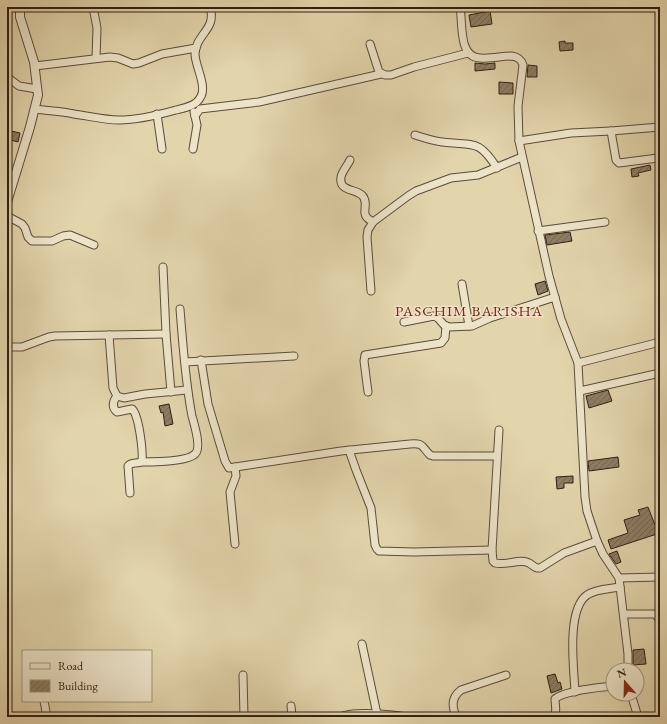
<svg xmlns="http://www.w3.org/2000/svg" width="667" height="724" viewBox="0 0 667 724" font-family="'EB Garamond',serif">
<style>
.building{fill:url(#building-hatch);stroke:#2e1f14}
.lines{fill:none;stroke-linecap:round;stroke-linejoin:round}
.minor-casing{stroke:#5b4c3a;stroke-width:9}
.tertiary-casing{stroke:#5b4c3a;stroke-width:10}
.minor{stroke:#ece3c8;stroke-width:7}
.tertiary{stroke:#ece3c8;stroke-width:8}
.labels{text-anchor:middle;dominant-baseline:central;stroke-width:3;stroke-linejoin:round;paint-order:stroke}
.neighbourhood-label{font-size:15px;letter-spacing:1px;fill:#7a1f14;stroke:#ece3c8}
</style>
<defs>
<pattern id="building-hatch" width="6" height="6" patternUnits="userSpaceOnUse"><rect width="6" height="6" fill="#8c7d63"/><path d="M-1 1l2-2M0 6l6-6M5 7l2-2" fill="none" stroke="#736650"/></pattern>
</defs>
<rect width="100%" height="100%" fill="#e2d4ab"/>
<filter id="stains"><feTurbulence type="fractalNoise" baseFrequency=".005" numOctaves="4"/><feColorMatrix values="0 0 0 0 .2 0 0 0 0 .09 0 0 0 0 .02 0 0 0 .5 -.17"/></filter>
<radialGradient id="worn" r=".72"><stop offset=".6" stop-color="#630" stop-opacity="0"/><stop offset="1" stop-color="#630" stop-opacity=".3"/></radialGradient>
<g class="building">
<path d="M490 11 492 24 471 27 469 15Z"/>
<path d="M565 41V43H573V50L560 51 559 42Z"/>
<path d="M475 63 485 64 495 63V69L475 71Z"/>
<path d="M528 65 537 66V77H527Z"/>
<path d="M499 82 513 83V94H499Z"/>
<path d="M7 130 20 133 18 142 7 139Z"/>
<path d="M650 165 651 170 638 173 639 176 632 177 631 169Z"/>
<path d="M570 232 572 241 547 245 545 235Z"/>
<path d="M545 281 548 291 538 295 535 284Z"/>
<path d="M608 390 612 401 589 408 586 396Z"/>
<path d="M169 404 173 424 165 426 163 412 161 413 159 406Z"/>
<path d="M618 457 619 467 589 471 588 461Z"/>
<path d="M573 476V483H564V488L557 489 556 477Z"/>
<path d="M648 507 655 525 660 523V533L611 549 608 540 628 533 624 520 640 515 638 510Z"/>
<path d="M617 551 621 562 616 564 609 554Z"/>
<path d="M644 649 646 664 633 665V650Z"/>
<path d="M555 674 558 683 560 682 562 689 551 693 547 676Z"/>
</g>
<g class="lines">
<defs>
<g id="minor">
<path d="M93 7 97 28 96 58"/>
<path d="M460 7C463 23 458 57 480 58 491 59 502 56 512 56 518 57 521 59 523 65L518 106 519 141 549 276 561 319 578 363 585 497 587 511 597 541 603 554 619 578 628 654V670"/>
<path d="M370 44 379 72 385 75H391L414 67 468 53"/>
<path d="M35 66 110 57 118 58 133 64 139 63 162 54 196 48"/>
<path d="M7 77 19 86 37 89"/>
<path d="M35 109C48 111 61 111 74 114 89 116 104 120 119 120 138 120 158 115 176 110 184 108 196 106 200 98 208 87 195 66 195 54 196 33 217 30 210 7"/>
<path d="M157 114 162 149"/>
<path d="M195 116 200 109 259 102 381 74"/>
<path d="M415 135C424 138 433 141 442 142 473 146 478 138 497 168"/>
<path d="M519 141 571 133 611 131"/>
<path d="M193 149 197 125 194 112"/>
<path d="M658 158 619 163 616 160 611 131 660 127"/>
<path d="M350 160C348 165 342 171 341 177 338 193 360 188 364 198 369 208 358 214 373 222"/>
<path d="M7 216 22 224 25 228 28 237 32 241H52L63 236 70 235 94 245"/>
<path d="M538 231 605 222"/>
<path d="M163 267 166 334 171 392"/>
<path d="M462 284 469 326"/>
<path d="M371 291 367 237 368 230 373 222 408 196 416 191 451 178 478 175 522 157"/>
<path d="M404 322 434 316 438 318 444 325 449 327 472 326 490 318 555 297"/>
<path d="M109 335 113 388 117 396 124 398 145 394 187 390"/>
<path d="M7 347H22L49 337 55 336 166 334"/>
<path d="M201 360 208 404 225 461 229 468 341 451 410 444C424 443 421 446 430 455L433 456H496"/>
<path d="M185 362 294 356"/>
<path d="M578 363 660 342"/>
<path d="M580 391 660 373"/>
<path d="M368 392 364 361 365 355 441 343 445 338 446 326"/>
<path d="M117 396C113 401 111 407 117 412L132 409C139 415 143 451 142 461 138 465 132 461 128 466L130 493"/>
<path d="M499 430 492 550 493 561 495 563C506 566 520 558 529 563 531 564 534 567 537 568H540L564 553 597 541"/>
<path d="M349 450 356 470 371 508 375 545 377 549 379 551 414 552 492 550"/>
<path d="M141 462C152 462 187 462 195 454 202 448 194 424 192 416 185 380 183 345 180 309"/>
<path d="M235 544 230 492 236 476 235 467"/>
<path d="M619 578 660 577"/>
<path d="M624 614H655L660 620V632"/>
<path d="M362 644 377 714"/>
<path d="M243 675 244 717"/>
<path d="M575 692C574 669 566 610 587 595 596 589 609 589 620 587"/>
<path d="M631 694 638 717"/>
<path d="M44 701 47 717"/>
<path d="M291 706 292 717"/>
<path d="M341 717C350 711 394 714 406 717"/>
<path d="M456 717C452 706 451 698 461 690L506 675"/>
<path d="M552 717C558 713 555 706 555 699 563 691 601 687 613 686"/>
</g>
<path id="tertiary" d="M7 202 30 127 38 95 34 62 20 17V7"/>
</defs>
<use href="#minor" class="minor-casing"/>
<use href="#tertiary" class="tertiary-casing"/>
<use href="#minor" class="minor"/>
<use href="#tertiary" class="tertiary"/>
</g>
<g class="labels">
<g class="neighbourhood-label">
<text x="469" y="310">PASCHIM BARISHA</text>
</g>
</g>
<rect width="667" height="724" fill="none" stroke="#e2d4ab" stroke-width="24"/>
<rect x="8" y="8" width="651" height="708" fill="none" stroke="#2e1f14" stroke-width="2"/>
<rect x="12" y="12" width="643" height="700" fill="none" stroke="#2e1f14"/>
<rect x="22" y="650" width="130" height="52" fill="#ece3c8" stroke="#a09580"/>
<rect x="30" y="663" width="20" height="6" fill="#ece3c8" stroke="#a09580"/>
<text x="58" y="670" font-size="12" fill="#2e1f14">Road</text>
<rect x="30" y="680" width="20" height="12" fill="url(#building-hatch)" stroke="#a09580"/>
<text x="58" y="690" font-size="12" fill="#2e1f14">Building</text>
<g transform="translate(625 682) rotate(340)"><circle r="19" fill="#ece3c8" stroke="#a09580"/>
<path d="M0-3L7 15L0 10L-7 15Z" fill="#8f2418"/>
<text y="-6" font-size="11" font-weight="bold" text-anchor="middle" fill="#2e1f14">N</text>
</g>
<rect width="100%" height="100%" filter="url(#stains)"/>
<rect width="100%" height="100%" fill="url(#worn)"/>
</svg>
